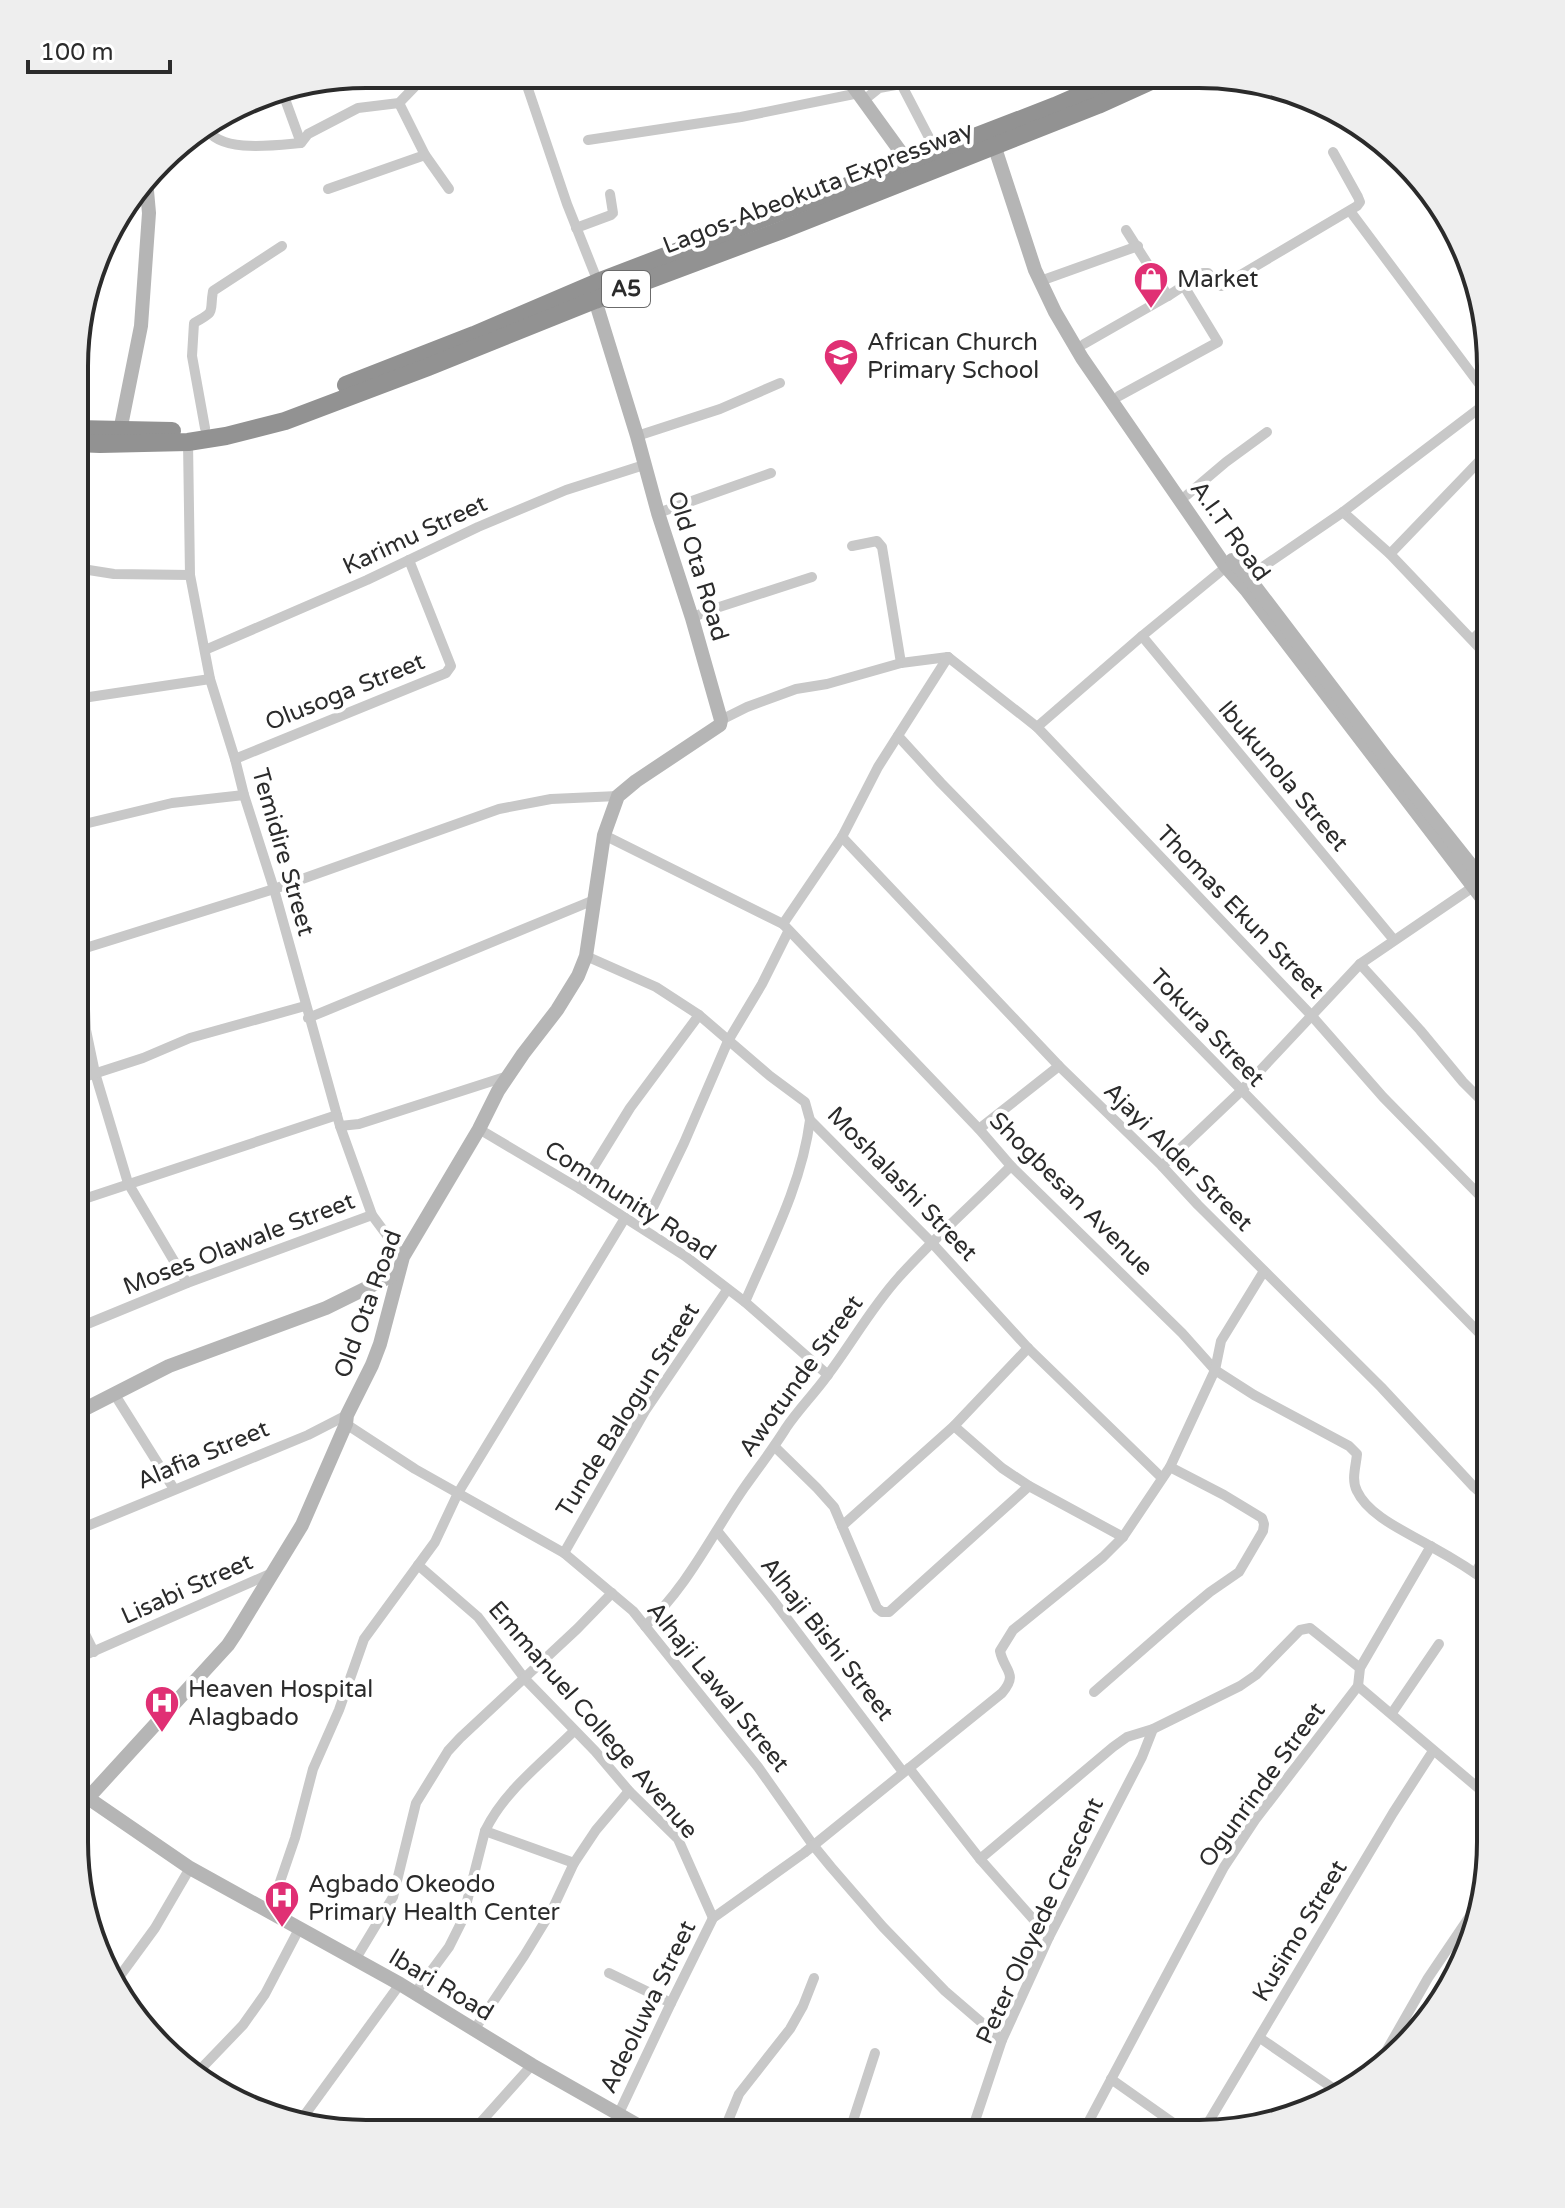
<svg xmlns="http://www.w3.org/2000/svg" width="1565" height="2208" viewBox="0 0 1565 2208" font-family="'Varela Round',sans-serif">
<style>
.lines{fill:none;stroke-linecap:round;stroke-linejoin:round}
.street{stroke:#c8c8c8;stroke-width:10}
.secondary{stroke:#b5b5b5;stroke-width:14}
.highway{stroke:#929292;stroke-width:18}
.labels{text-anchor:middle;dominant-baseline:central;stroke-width:8;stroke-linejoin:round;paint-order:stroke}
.shield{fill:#fff;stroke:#6b6b6b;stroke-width:2}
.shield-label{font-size:22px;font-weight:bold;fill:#2b2b2b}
.street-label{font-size:24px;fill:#2b2b2b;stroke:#fff}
.poi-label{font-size:24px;fill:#2b2b2b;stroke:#fff;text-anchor:start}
.rim{fill:none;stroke:#2b2b2b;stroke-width:4}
</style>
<rect width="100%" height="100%" fill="#fff"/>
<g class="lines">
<g class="street">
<path d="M523 74 567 204 598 282"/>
<path d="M897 76 936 151"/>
<path d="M281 88 301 143"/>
<path d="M864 100 879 88 901 84"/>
<path d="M399 103 425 155 449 189"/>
<path d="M206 127C218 154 277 145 301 143L308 134 358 108 399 103 427 74"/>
<path d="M588 140 741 117 859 93"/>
<path d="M328 189 425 155"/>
<path d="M576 228 611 215 613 213 610 194"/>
<path d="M1126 230 1168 296"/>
<path d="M1046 279 1138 246"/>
<path d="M1084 344 1168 296 1203 273H1208L1216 284 1221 286 1227 283 1357 206 1360 202 1358 197 1333 152"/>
<path d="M1119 396 1218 342 1184 286"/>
<path d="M205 428 192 356 194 323C217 310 209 314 213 291L282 246"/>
<path d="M637 436 720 409 780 383"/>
<path d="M188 442 190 575 210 679 235 759 244 795 274 889 340 1126 372 1215 403 1257"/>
<path d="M1187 495 1226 462 1267 432"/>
<path d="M1343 512 1390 554 1491 660"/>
<path d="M658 513 771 473"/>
<path d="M852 546 877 541 882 547 901 663"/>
<path d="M1390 554 1491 449"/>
<path d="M76 568 114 574 190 575"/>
<path d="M1248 577 1343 512 1485 404 1489 397 1350 211"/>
<path d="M692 618 707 611 812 577"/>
<path d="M1142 636 1394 940"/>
<path d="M1473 639 1491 621"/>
<path d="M205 650 367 580 478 527 566 490 644 465"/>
<path d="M948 657 1037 727 1311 1015 1383 1097 1491 1207"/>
<path d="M76 699 210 679"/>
<path d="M721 720 747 707 796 689 827 684 901 663 948 657"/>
<path d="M1037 727 1142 636 1226 567"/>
<path d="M898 736 941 783 1491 1345"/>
<path d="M235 759 446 673 451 666 409 560"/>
<path d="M76 826 172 803 244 795"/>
<path d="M604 835 783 924 979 1129 1011 1166 1182 1333 1215 1370 1254 1395 1349 1446 1357 1454C1356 1466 1351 1480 1357 1491 1369 1517 1409 1533 1432 1547 1452 1558 1472 1570 1490 1584"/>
<path d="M842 837 1059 1066 1162 1166 1198 1205 1381 1387 1474 1487 1490 1501"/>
<path d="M783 924 842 837 878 767 948 657"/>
<path d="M76 951 274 889 499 809 551 799 618 796"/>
<path d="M586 956 656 987 699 1015 770 1076 805 1102 810 1120 932 1243 1028 1348 1162 1478"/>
<path d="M1360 964 1420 1030 1463 1082 1491 1110"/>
<path d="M85 1009 86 1030 95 1073 128 1183 187 1283"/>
<path d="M308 1018 594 900"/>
<path d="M75 1080 143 1058 190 1038 305 1006"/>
<path d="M340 1126 359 1124 508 1076"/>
<path d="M479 1129 580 1189 685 1256 745 1302 828 1375"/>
<path d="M979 1129 1059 1066"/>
<path d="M1162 1166 1241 1091 1360 964 1473 887"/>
<path d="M580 1189 630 1108 699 1015"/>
<path d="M75 1202 337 1115"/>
<path d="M643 1228 684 1143 728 1041 762 984 788 932"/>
<path d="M745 1302C770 1244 802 1184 810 1120"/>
<path d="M75 1329 187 1283 372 1215"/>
<path d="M115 1395 174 1489"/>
<path d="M346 1424 415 1469 564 1553 633 1611 758 1767 813 1845 831 1867 883 1927 945 1991 1002 2040"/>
<path d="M954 1426 1002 1468 1029 1486 1123 1537"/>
<path d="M775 1447 817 1488 834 1507 877 1608 882 1612H889L1029 1486"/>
<path d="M842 1526 954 1426 1028 1348"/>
<path d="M75 1531 308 1435 347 1415"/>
<path d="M718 1532 773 1600 903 1772"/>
<path d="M564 1553 645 1411 727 1290"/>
<path d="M418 1565 478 1617 525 1679 595 1751 629 1791 678 1839 713 1918"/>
<path d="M1475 1573 1490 1548"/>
<path d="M74 1612 94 1652"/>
<path d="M645 1626C688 1586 711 1536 744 1488 758 1468 773 1449 786 1428 798 1410 814 1394 827 1376 852 1343 871 1308 899 1277 934 1238 974 1203 1011 1166"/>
<path d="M74 1660 272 1573"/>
<path d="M1358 1686 1490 1798"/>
<path d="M1094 1692 1180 1617 1210 1592 1239 1572 1263 1531 1264 1524 1262 1518 1224 1495 1170 1467"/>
<path d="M1392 1713 1439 1644"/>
<path d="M909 1768 980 1859 1049 1937"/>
<path d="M74 1823 88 1798 74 1792"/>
<path d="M485 1831 574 1863"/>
<path d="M980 1859 1113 1747 1127 1737 1153 1729 1240 1686 1256 1675 1300 1630 1310 1628 1360 1668"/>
<path d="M270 1911 295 1838 313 1769 339 1710 364 1639 435 1542 458 1493 625 1218"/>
<path d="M355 1960 393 1897 416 1803 448 1751 460 1738 577 1629 612 1593"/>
<path d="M609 1973 671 2003"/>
<path d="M114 1984 155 1928 190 1868"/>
<path d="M415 1993 449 1947 462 1921 485 1831C504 1791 543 1762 574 1731"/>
<path d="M474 2030 524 1956 552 1910 574 1863 596 1830 629 1791"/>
<path d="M1260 2038 1340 2093"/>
<path d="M1384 2055 1428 1978 1474 1910"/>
<path d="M194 2076 243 2025 265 1994 299 1929"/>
<path d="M1111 2079 1189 2134"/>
<path d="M619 2113 671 2003 713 1918 804 1853 1002 1693C1019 1673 1004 1671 1000 1651L1013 1630 1103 1557 1123 1537 1170 1467 1215 1370 1221 1341 1264 1271"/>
<path d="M301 2120 400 1984"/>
<path d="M472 2132 532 2065"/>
<path d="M723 2133 739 2094 790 2029 803 2006 814 1978"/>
<path d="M849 2133 875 2053"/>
<path d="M971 2133 1002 2040 1049 1937 1142 1757 1153 1729"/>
<path d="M1202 2133 1393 1813 1433 1751"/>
<path d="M1082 2134 1224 1867 1255 1820 1358 1686 1360 1668 1431 1546"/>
</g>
<g class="secondary">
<path d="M845 75 908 162"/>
<path d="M994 145 1035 270 1055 312 1082 358 1226 567 1247 591 1491 910"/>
<path d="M595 300 637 436 658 513 692 618 721 720 720 725 636 781 618 796 604 835 586 956 578 976 557 1010 523 1054 498 1091 479 1129 403 1257 380 1344 372 1365 347 1415 346 1424 302 1525 236 1633 228 1645 88 1798 190 1868 400 1984 532 2065 650 2132"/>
<path d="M120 431 141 326 149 213 146 180"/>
<path d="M1232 560 1248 577 1385 757 1491 890"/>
<path d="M75 1414 169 1366 326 1308 397 1273"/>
</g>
<g class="highway">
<path d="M346 385 474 335 598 282 1055 106 1124 76"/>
<path d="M76 429 172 431"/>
<path d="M76 443 100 444 188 442 226 436 285 421 428 367 595 300 782 230 1098 105 1162 76"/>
</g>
</g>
<defs>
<symbol id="shop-pin" viewBox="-11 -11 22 30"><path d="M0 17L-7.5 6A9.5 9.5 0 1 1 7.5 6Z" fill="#e03074" stroke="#fff"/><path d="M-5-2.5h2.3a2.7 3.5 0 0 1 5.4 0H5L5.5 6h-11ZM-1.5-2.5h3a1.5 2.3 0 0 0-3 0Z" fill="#fff"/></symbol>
<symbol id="school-pin" viewBox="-11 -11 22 30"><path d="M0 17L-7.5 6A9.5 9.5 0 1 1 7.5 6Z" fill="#e03074" stroke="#fff"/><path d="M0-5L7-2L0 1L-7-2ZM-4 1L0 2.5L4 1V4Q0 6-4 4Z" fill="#fff"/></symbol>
<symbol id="hospital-pin" viewBox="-11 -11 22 30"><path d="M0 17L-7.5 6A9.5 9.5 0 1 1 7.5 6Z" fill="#e03074" stroke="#fff"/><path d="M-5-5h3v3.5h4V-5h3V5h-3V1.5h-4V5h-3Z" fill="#fff"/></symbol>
</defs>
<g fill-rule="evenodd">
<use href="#shop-pin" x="1131" y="259" width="40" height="54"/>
<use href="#school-pin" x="821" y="336" width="40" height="54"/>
<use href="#hospital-pin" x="142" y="1683" width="40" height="54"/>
<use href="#hospital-pin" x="262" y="1878" width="40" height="54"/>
</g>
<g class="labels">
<rect class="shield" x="602" y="271" width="48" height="36" rx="6"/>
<g class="shield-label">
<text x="626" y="289">A5</text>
</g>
<g class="street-label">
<text transform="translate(818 188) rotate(-21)">Lagos-Abeokuta Expressway</text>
<text transform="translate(1230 531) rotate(54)">A.I.T Road</text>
<text transform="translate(415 535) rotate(-25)">Karimu Street</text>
<text transform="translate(698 566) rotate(73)">Old Ota Road</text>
<text transform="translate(345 692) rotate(-22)">Olusoga Street</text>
<text transform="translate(1283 776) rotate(50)">Ibukunola Street</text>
<text transform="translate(283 852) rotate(74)">Temidire Street</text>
<text transform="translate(1240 912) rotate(46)">Thomas Ekun Street</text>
<text transform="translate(1207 1028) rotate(46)">Tokura Street</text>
<text transform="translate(1178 1157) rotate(45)">Ajayi Alder Street</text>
<text transform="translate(902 1184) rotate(46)">Moshalashi Street</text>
<text transform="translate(1071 1194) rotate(45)">Shogbesan Avenue</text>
<text transform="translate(630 1201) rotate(33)">Community Road</text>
<text transform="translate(239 1244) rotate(-21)">Moses Olawale Street</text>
<text transform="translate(368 1304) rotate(-70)">Old Ota Road</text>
<text transform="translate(801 1376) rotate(-54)">Awotunde Street</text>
<text transform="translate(628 1410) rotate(-58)">Tunde Balogun Street</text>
<text transform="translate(203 1455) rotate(-23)">Alafia Street</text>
<text transform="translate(187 1589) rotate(-24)">Lisabi Street</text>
<text transform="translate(827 1639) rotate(52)">Alhaji Bishi Street</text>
<text transform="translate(718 1687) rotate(51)">Alhaji Lawal Street</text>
<text transform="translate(593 1720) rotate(49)">Emmanuel College Avenue</text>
<text transform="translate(1262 1785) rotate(-54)">Ogunrinde Street</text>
<text transform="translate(1040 1921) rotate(-65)">Peter Oloyede Crescent</text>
<text transform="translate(1300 1931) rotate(-59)">Kusimo Street</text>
<text transform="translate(441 1985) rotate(31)">Ibari Road</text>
<text transform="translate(648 2007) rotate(-64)">Adeoluwa Street</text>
</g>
<g class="poi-label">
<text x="1177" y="279">Market</text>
<text x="867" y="342">African Church<tspan x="867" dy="28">Primary School</tspan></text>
<text x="188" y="1689">Heaven Hospital<tspan x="188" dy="28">Alagbado</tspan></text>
<text x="308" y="1884">Agbado Okeodo<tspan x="308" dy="28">Primary Health Center</tspan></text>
</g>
</g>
<path d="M0 0H1565V2208H0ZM366 88H1199A278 278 0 0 1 1477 366V1842A278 278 0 0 1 1199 2120H366A278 278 0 0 1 88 1842V366A278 278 0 0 1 366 88Z" fill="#eee" fill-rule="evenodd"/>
<path class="rim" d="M366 88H1199A278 278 0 0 1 1477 366V1842A278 278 0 0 1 1199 2120H366A278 278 0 0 1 88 1842V366A278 278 0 0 1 366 88Z"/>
<path d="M28 60v12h142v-12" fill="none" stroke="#2b2b2b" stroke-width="4"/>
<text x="40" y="60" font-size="24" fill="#2b2b2b" stroke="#ffffff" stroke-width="6" paint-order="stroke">100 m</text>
</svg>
